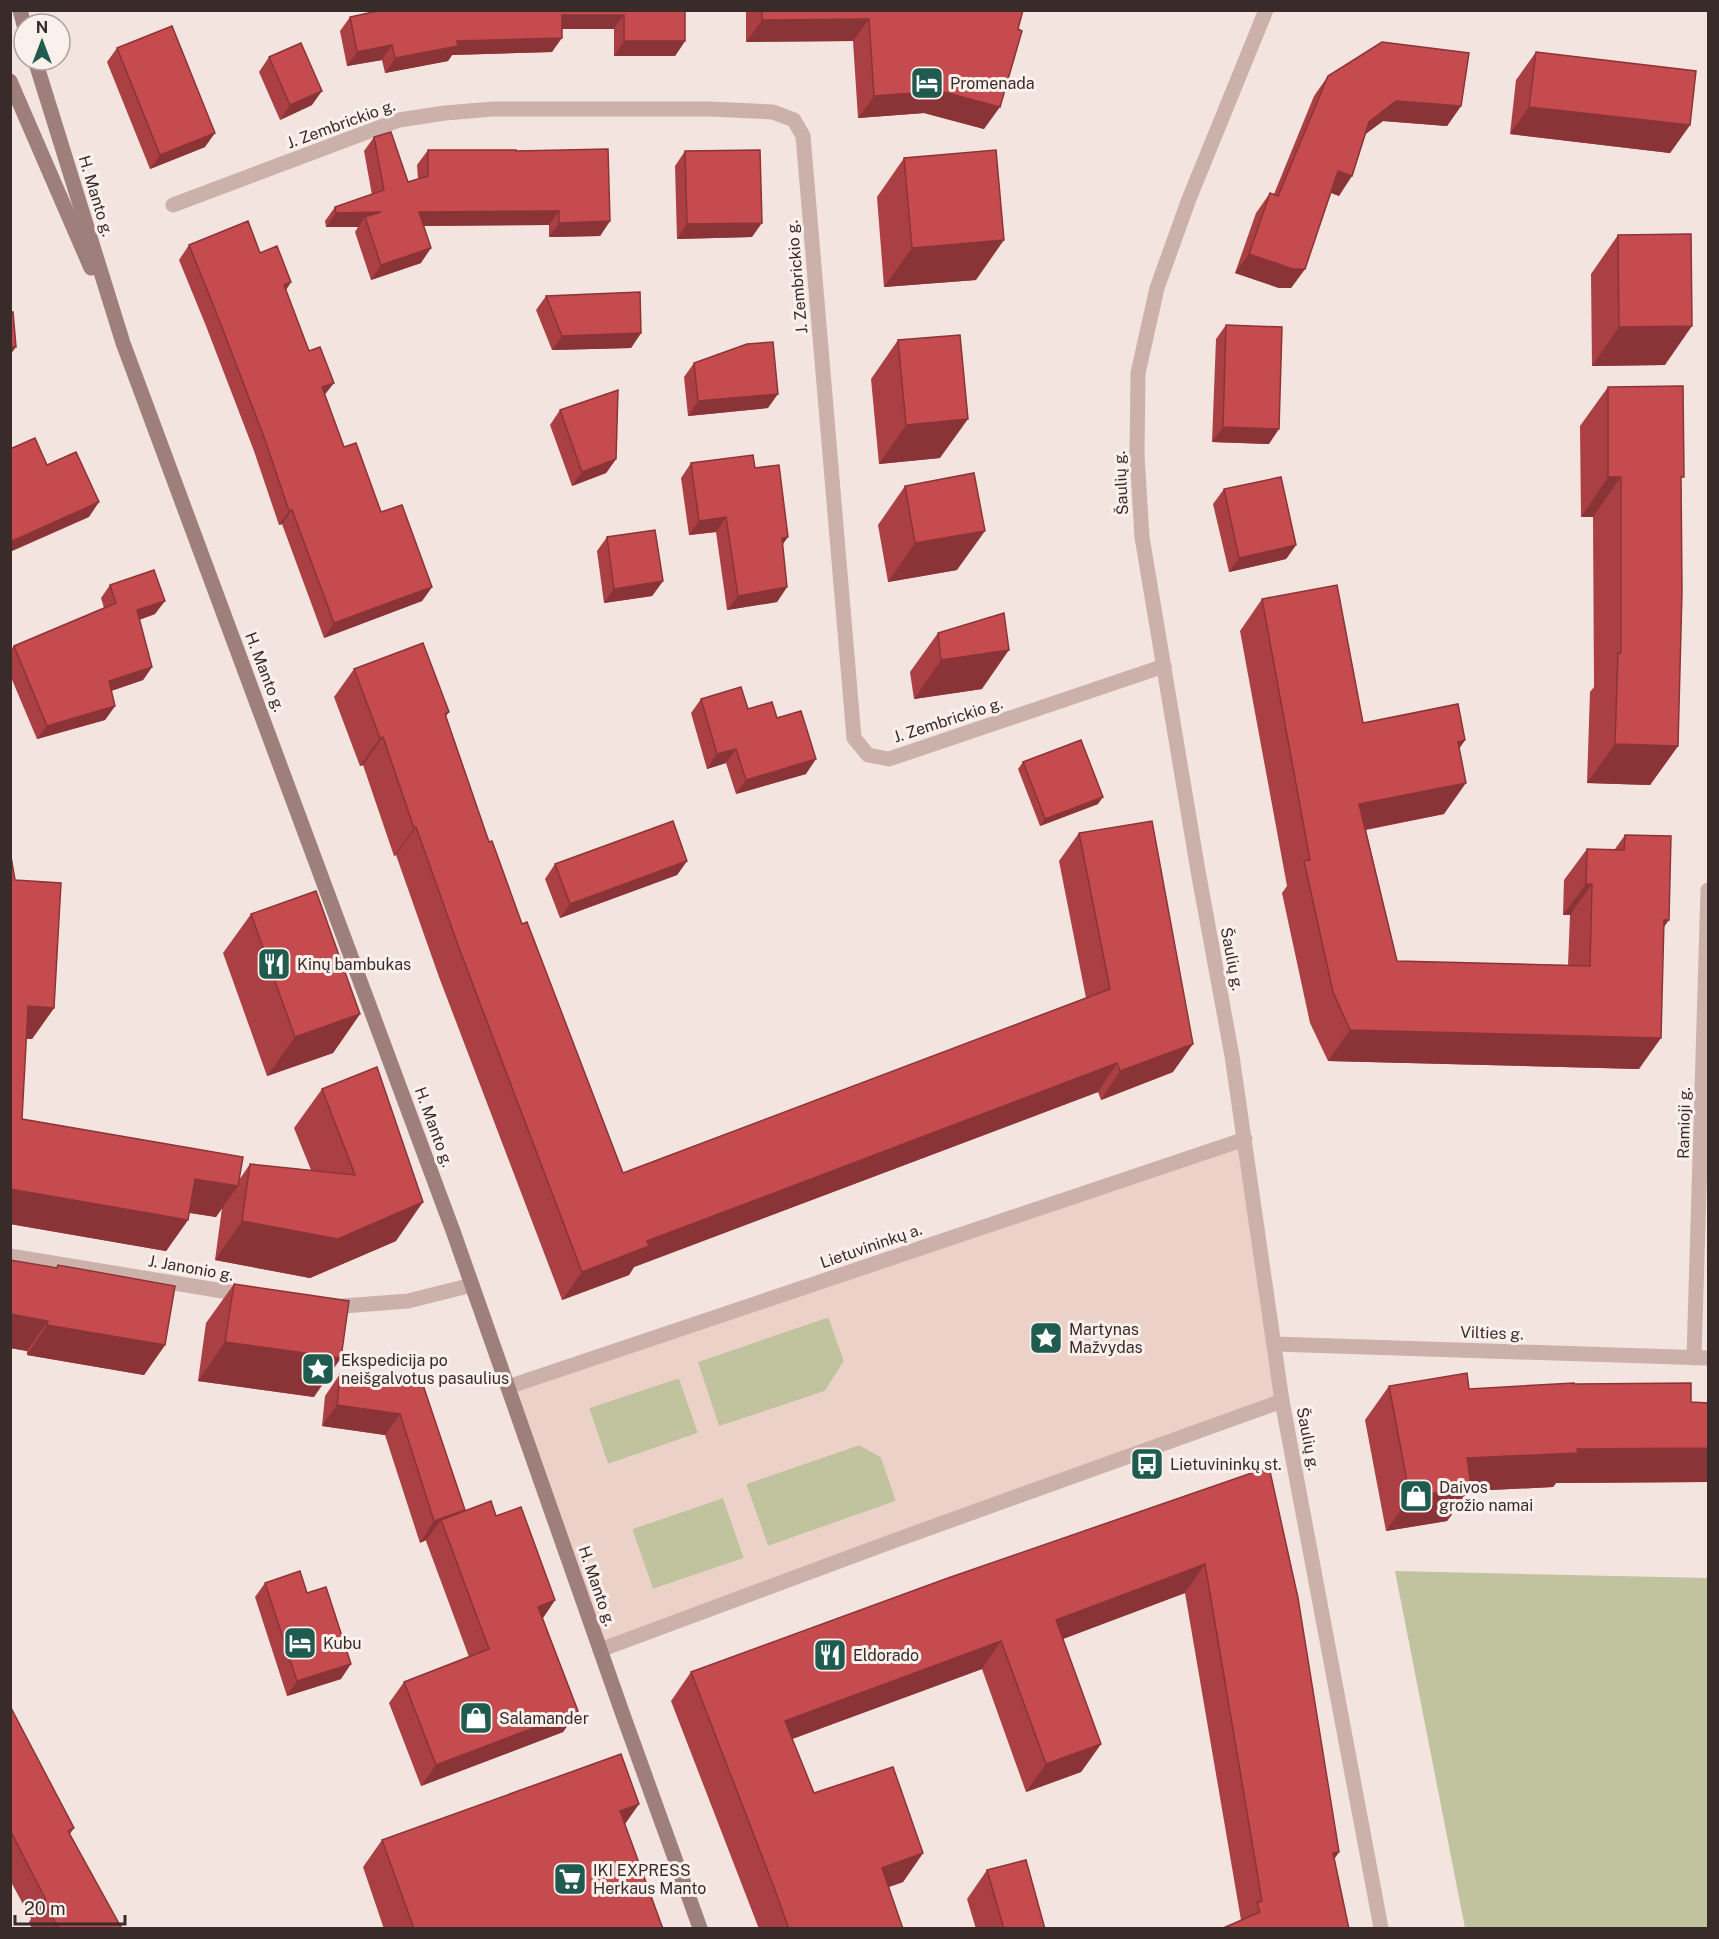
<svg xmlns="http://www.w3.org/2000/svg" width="1719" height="1939" viewBox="0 0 1719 1939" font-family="'Public Sans',sans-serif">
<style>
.green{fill:#c1c39f}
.plaza{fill:#ebd1c7;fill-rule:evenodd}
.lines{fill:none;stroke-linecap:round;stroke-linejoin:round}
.street{stroke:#ccb1ab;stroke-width:15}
.secondary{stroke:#9f7f7c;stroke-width:15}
.wall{fill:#aa4044}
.shaded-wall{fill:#8b3437}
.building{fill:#c64b4f;stroke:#8b3437;stroke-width:1.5}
.labels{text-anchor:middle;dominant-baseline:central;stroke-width:6;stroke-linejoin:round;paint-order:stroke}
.poi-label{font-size:16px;fill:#392b2a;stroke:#faf0ec;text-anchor:start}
.street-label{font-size:16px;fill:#392b2a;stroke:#faf0ec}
</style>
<rect width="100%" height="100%" fill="#f3e4df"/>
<g class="green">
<path d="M829 1317 844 1361 825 1391 719 1427 697 1362Z"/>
<path d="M679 1378 698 1433 608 1464 589 1408Z"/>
<path d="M859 1445 881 1457 896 1501 768 1546 746 1484Z"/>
<path d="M723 1498 744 1558 653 1589 632 1529Z"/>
<path d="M1395 1571 1708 1578V1928H1465Z"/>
</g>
<path class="plaza" d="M1245 1139 1282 1401 600 1650 508 1387ZM828 1317 844 1361 825 1391 719 1426 698 1362ZM679 1378 698 1433 608 1464 589 1408ZM859 1445 881 1457 896 1501 768 1546 746 1484ZM723 1498 744 1558 653 1589 632 1529Z"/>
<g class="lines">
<g class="street">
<path d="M1266 10 1189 199 1157 288 1138 373 1137 455 1142 537 1198 871 1232 1056 1282 1401 1381 1928"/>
<path d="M173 205 399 120 445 113 493 109H710L773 112 794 120 803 136 854 738 868 755 889 759 1164 666"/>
<path d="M10 1256 247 1295"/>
<path d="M330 1307 408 1301 472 1285"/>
<path d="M1274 1344 1708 1358"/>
<path d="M1694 1358 1708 890"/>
<path d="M508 1387 1245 1139"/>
<path d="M600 1650 896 1540 1282 1401"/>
</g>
<g class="secondary">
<path d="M20 10 24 25"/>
<path d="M35 60 123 343 453 1231 622 1712 700 1928"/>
<path d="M10 81 91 268"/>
</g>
</g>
<g class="wall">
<path d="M373 10H685V41L675 56H614V29H562L552 52 452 55 448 61 385 73 382 60 347 66 340 31 350 17 373 12Z"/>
<path d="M746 10H1023L984 129 924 113 858 118 853 41 746 42Z"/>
<path d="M117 48 205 147 150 169 107 62Z"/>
<path d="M1536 52 1690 125 1670 153 1510 134 1516 80Z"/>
<path d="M269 57 312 105 280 120 259 72Z"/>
<path d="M1328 76 1461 106 1447 126 1383 121 1365 134 1339 196 1331 193 1305 269 1291 288H1279L1235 273 1256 213 1270 193 1274 194 1314 96Z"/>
<path d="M374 137 408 182 418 179 417 165 428 150 516 151 610 221 600 236 549 237V225L423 226 421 263 371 280 355 232 358 227H326L325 221 335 207 372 195 364 151Z"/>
<path d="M685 151 752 237 677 239 675 166Z"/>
<path d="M904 158 976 280 884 287 877 197Z"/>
<path d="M1618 235 1665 365 1592 366 1591 274Z"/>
<path d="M189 245 260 253 291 282 286 290 344 447 381 512 432 587 422 601 324 638 282 524 279 525 254 451 206 326 179 260Z"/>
<path d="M546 296 641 333 631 348 552 350 536 310Z"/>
<path d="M1226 325 1269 444 1212 442 1216 339Z"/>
<path d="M898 340 940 458 879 464 871 379Z"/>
<path d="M694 363 768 408 688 416 684 377Z"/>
<path d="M1608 387 1681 481 1678 746 1650 785 1587 783 1590 692 1594 687 1593 517H1581L1580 426Z"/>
<path d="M560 410 616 459 606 473 572 486 550 425Z"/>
<path d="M691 463 755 468 782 545 787 587 777 602 727 610 716 532 689 535 681 478Z"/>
<path d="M905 486 957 570 888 582 878 525Z"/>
<path d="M1224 489 1296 545 1286 559 1229 572 1213 504Z"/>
<path d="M607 537 663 581 652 596 604 603 597 551Z"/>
<path d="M110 585 155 614 139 620 152 667 143 680 111 691 115 706 105 720 37 739 10 675V650L14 646 104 608 101 598Z"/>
<path d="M1262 599 1363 723 1465 740 1459 749 1444 814 1366 830 1397 961 1568 965 1570 915H1563L1564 880 1587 849H1615L1625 835 1664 927 1639 1069 1328 1061 1310 1023 1282 893 1287 886 1240 631Z"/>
<path d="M938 633 982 689 914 699 910 672Z"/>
<path d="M354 669 449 712 446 716 489 842 623 1173 1086 998 1059 861 1079 833 1173 1072 1101 1100 1098 1092 634 1267 629 1275 562 1300 439 977 396 855 394 856 363 765 360 766 334 697Z"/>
<path d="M701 699 748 709 777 718 806 774 736 794 726 763 707 769 691 713Z"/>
<path d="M1023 762 1098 804 1040 826 1018 769Z"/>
<path d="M10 851 15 880 54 1008 32 1039H26L22 1119 239 1180 250 1164 311 1170 294 1128 322 1089 396 1241 310 1278 215 1260 222 1208 216 1217 189 1213 188 1220 166 1251 10 1224Z"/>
<path d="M687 861 677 875 560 918 545 879 555 864Z"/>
<path d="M251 914 360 1014 333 1053 267 1076 223 953Z"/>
<path d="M10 1260 56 1268 58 1265 165 1345 144 1375 27 1355V1351L10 1348Z"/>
<path d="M234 1284 314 1397 198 1381 206 1323Z"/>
<path d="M340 1374 423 1385 465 1510 496 1516 555 1600 543 1618 578 1711 563 1732 421 1786 389 1703 404 1682 469 1657 426 1541V1540L420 1543 385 1435 322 1426 325 1396Z"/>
<path d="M1575 1384 1691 1402 1708 1403V1506H1707V1482L1556 1483 1553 1487 1469 1491 1447 1521 1386 1531 1365 1420 1389 1386 1469 1389Z"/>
<path d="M1269 1467 1339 1852 1334 1859 1349 1929 1241 1920 1185 1593 1063 1639 1101 1744 1081 1772 1026 1792 982 1669 792 1739 814 1793 923 1853 903 1882 889 1887 903 1929H759L671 1701 691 1672Z"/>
<path d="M265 1583 307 1593 341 1679 287 1696 255 1597Z"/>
<path d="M10 1706 74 1828 70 1834 122 1929H32L29 1922 31 1919 10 1880Z"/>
<path d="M639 1804 625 1824 663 1929H384L363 1867 382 1840Z"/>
<path d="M987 1870 1045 1929H976L967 1899Z"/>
</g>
<g class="shaded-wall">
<path d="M562 15H624L614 29H552Z"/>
<path d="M869 19 853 41 746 42 762 20Z"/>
<path d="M562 38 552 52 452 55 448 61 385 73 395 58 457 41Z"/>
<path d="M624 41H685L675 56H614Z"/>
<path d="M392 45 382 60 347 66 357 52Z"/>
<path d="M322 91 312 105 280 120 290 105Z"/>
<path d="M940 91 1000 107 984 129 924 113 858 118 874 96Z"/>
<path d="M1396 101 1461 106 1447 126 1383 121 1355 142 1369 122Z"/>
<path d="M1529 107 1690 125 1670 153 1510 134Z"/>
<path d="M215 133 205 147 150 169 160 155Z"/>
<path d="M1338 171 1352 176 1339 196 1325 190Z"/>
<path d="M559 211 549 225 408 226 419 212Z"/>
<path d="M381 212 365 217 358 227H326L336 213Z"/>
<path d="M610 221 600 236 549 237 559 223Z"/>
<path d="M762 223 752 237 677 239 687 224Z"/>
<path d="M1004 240 976 280 884 287 912 248Z"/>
<path d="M431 248 421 263 371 280 381 265Z"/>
<path d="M1249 254 1305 269 1291 288H1279L1235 273Z"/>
<path d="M291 282 281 297 284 285Z"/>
<path d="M1692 326 1665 365 1592 366 1619 327Z"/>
<path d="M641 333 631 348 552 350 562 336Z"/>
<path d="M10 347H16L10 355Z"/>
<path d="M334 383 323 397 322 387Z"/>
<path d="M778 394 768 408 688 416 698 401Z"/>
<path d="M968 419 940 458 879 464 906 425Z"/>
<path d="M1223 427 1279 429 1269 444 1212 442Z"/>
<path d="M616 459 606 473 572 486 582 472Z"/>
<path d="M1608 477H1621L1593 517H1581Z"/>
<path d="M99 502 89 517 10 552V542Z"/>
<path d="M292 510 282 524 279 525 289 511Z"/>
<path d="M726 517 716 532 689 535 699 521Z"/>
<path d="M985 531 957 570 888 582 915 543Z"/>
<path d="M788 537 778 551 782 538Z"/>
<path d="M1296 545 1286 559 1229 572 1239 558Z"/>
<path d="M663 581 652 596 604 603 614 589Z"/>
<path d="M432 587 422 601 324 638 334 623Z"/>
<path d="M787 587 777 602 727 610 738 596Z"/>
<path d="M165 601 155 614 127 624 137 610Z"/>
<path d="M1009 650 982 689 914 699 941 660Z"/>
<path d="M152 667 143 680 99 695 109 681Z"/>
<path d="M115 706 105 720 37 739 47 726Z"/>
<path d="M383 737 363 765 360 766 380 738Z"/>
<path d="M1465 740 1443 772 1458 742Z"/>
<path d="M1615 744 1678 746 1650 785 1587 783Z"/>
<path d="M736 749 726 763 707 769 717 754Z"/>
<path d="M816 759 806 774 736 794 746 780Z"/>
<path d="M1466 783 1444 814 1337 835 1359 804Z"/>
<path d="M1103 797 1098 804 1040 826 1045 819Z"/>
<path d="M416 827 396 855 394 856 414 828Z"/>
<path d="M687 861 677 875 560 918 570 904Z"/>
<path d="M1586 884H1592L1570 915H1563Z"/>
<path d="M1664 920H1669L1646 952Z"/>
<path d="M28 1006 54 1008 32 1039 10 1038Z"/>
<path d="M360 1014 333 1053 267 1076 295 1037Z"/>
<path d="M1350 1030 1661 1038 1639 1069 1328 1061Z"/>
<path d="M1193 1044 1173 1072 1101 1100 1120 1071Z"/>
<path d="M1117 1063 1098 1092 634 1267 629 1275 562 1300 582 1272 647 1241Z"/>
<path d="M195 1179 238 1186 216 1217 173 1210Z"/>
<path d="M10 1189 188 1220 166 1251 10 1224Z"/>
<path d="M423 1202 396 1241 310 1278 215 1260 242 1221Z"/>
<path d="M10 1314 48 1321 27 1351 10 1348Z"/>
<path d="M47 1325 165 1345 144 1375 27 1355Z"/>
<path d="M225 1342 341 1358 314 1397 198 1381Z"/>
<path d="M337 1405 400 1414 385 1435 322 1426Z"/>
<path d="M1708 1448V1480L1707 1482 1556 1483 1553 1487 1469 1491 1447 1521 1386 1531 1410 1497 1467 1458 1577 1449Z"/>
<path d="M465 1510 441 1520 426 1540 420 1543 434 1521Z"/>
<path d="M1205 1564 1185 1593 1036 1649 1056 1620Z"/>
<path d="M555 1600 540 1622 538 1607Z"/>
<path d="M1001 1641 982 1669 765 1749 785 1721Z"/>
<path d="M351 1664 341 1679 287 1696 297 1681Z"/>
<path d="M578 1711 563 1732 421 1786 436 1765Z"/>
<path d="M1101 1744 1081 1772 1026 1792 1046 1764Z"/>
<path d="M639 1804 619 1832 620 1811Z"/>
<path d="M1339 1852 1319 1881 1333 1853Z"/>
<path d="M923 1853 903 1882 862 1896 882 1868Z"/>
</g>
<g class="building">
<path d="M382 10H685V41H624V15H562V38L457 41 458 46 395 58 392 45 357 52 350 17Z"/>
<path d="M762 10H1023L1018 29 1022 31 1000 107 940 91 874 96 869 19 762 20Z"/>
<path d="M172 26 215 133 160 155 117 48Z"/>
<path d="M1382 42 1469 53 1461 106 1396 101 1369 122 1352 176 1338 171 1305 269H1293L1249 254 1270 193 1278 196 1328 76Z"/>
<path d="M301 43 322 91 290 105 269 57Z"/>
<path d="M1536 52 1696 71 1690 125 1529 107Z"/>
<path d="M391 132 408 182 428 176V150H516V151L608 149 610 221 559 223V211L419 212 431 248 381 265 365 217 381 212 336 213 335 207 384 190 374 137Z"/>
<path d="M760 150 762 223 687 224 685 151Z"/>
<path d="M996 150 1004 240 912 248 904 158Z"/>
<path d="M248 221 260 253 277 246 291 282 284 285 309 351 320 347 334 383 322 387 344 447 356 443 381 512 402 505 432 587 334 623 292 510 289 511 264 437 216 312 189 245Z"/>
<path d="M1691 234 1692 326 1619 327 1618 235Z"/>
<path d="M640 292 641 333 562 336 546 296Z"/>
<path d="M10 312H13L16 347H10Z"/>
<path d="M1226 325 1282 327 1279 429 1223 427Z"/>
<path d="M960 335 968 419 906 425 898 340Z"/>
<path d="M773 342 778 394 698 401 694 363 747 344Z"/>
<path d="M1683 386 1684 477H1681L1682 591 1678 746 1615 744 1618 653H1621V477H1608V387Z"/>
<path d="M618 390 616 459 582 472 560 410Z"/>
<path d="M35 438 47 465 76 452 99 502 10 542V449Z"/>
<path d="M753 455 755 468 779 465 788 537 782 538 787 587 738 596 726 517 699 521 691 463Z"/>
<path d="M974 473 985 531 915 543 905 486Z"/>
<path d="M1281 477 1296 545 1239 558 1224 489Z"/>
<path d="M655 530 663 581 614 589 607 537Z"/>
<path d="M154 570 165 601 137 610 152 667 109 681 115 706 47 726 14 646 116 603 110 585Z"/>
<path d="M1337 585 1363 723 1458 704 1465 740 1458 742 1466 783 1359 804 1397 961 1590 966 1592 884H1586L1587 849 1624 850 1625 835 1671 836 1669 920H1664L1661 1038 1350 1030 1333 992 1304 861 1310 860 1262 599Z"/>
<path d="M1004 613 1009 650 941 660 938 633Z"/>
<path d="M423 643 449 712 445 714 489 842 492 841 522 924 527 922 623 1173 1110 989 1079 833 1152 821 1193 1044 1120 1071 1117 1063 647 1241 649 1246 582 1272 459 948 416 827 414 828 383 737 380 738 354 669Z"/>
<path d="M741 687 748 709 772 702 777 718 801 711 816 759 746 780 736 749 717 754 701 699Z"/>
<path d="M1081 740 1103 797 1045 819 1023 762Z"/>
<path d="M673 821 687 861 570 904 555 864Z"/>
<path d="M10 851 15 880 61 883 54 1008 28 1006 22 1119 243 1157 238 1186 195 1179 188 1220 10 1189Z"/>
<path d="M316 891 360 1014 295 1037 251 914Z"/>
<path d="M377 1067 423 1202 338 1239 242 1221 250 1164 355 1175 322 1089Z"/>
<path d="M10 1260 57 1268 58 1265 175 1286 165 1345 47 1325 48 1321 10 1314Z"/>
<path d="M234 1284 349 1301 341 1358 225 1342Z"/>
<path d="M1467 1373 1469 1389 1574 1383 1575 1384 1691 1383V1402L1708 1403V1448L1577 1449 1578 1453 1467 1458 1471 1487 1410 1497 1389 1386Z"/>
<path d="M340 1374 423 1385 465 1510 434 1521 400 1414 337 1405Z"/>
<path d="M1269 1467 1298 1598 1339 1852 1333 1853 1349 1929H1221L1260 1912 1257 1903 1262 1901 1205 1564 1056 1620 1101 1744 1046 1764 1001 1641 785 1721 814 1793 893 1767 923 1853 882 1868 903 1929H789L775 1890 691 1672 948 1578Z"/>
<path d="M491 1501 496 1516 521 1507 555 1600 538 1607 578 1711 436 1765 404 1682 489 1649 441 1520Z"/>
<path d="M300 1571 307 1593 326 1587 351 1664 297 1681 265 1583Z"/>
<path d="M10 1706 74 1828 68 1831 122 1929H59L43 1901 46 1900 10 1830Z"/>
<path d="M621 1754 639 1804 620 1811 663 1929H414L382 1840Z"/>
<path d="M1026 1860 1045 1929H1004L987 1870Z"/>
</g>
<defs>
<symbol id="hotel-square" viewBox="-11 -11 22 22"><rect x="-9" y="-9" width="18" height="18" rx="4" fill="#1f5b4e" stroke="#faf0ec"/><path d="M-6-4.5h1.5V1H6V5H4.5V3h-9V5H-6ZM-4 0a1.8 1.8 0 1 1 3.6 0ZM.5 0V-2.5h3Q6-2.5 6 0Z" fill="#fff"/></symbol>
<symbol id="restaurant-square" viewBox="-11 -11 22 22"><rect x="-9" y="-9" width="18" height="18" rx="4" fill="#1f5b4e" stroke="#faf0ec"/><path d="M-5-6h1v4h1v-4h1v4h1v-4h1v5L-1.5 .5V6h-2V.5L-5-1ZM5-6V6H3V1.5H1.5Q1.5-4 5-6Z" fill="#fff"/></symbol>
<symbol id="sight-square" viewBox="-11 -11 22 22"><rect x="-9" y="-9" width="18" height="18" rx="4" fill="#1f5b4e" stroke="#faf0ec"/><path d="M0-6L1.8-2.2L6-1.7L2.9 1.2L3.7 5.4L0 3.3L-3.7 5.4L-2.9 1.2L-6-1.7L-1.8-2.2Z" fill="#fff"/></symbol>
<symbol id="bus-square" viewBox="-11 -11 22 22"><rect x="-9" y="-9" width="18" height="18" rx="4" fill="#1f5b4e" stroke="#faf0ec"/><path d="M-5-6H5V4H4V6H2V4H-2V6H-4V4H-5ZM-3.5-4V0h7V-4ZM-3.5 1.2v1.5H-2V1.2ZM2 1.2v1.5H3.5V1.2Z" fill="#fff"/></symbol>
<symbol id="shop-square" viewBox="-11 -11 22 22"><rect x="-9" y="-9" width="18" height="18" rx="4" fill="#1f5b4e" stroke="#faf0ec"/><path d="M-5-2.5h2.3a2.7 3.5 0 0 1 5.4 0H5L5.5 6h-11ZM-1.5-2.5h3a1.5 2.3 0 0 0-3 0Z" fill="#fff"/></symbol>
<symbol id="supermarket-square" viewBox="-11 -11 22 22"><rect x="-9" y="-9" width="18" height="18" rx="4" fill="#1f5b4e" stroke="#faf0ec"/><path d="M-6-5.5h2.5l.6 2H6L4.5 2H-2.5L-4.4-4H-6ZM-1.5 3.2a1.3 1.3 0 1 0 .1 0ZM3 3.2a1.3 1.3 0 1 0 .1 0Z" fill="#fff"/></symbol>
</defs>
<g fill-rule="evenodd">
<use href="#hotel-square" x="908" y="64" width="38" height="38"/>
<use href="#restaurant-square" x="255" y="945" width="38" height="38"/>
<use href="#sight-square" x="1027" y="1319" width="38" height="38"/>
<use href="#sight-square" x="299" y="1350" width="38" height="38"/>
<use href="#bus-square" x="1128" y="1445" width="38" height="38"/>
<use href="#shop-square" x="1397" y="1477" width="38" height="38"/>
<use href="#hotel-square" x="281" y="1624" width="38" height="38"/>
<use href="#restaurant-square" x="811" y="1636" width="38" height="38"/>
<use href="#shop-square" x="457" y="1699" width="38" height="38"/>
<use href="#supermarket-square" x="551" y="1860" width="38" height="38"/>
</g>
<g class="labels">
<g class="poi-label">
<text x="950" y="83">Promenada</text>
<text x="297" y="964">Kinų bambukas</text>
<text x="1069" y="1329">Martynas<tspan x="1069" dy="18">Mažvydas</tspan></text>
<text x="341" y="1360">Ekspedicija po<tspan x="341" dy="18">neišgalvotus pasaulius</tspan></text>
<text x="1170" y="1464">Lietuvininkų st.</text>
<text x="1439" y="1487">Daivos<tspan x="1439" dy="18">grožio namai</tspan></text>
<text x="323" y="1643">Kubu</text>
<text x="853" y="1655">Eldorado</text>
<text x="499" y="1718">Salamander</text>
<text x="593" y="1870">IKI EXPRESS<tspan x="593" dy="18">Herkaus Manto</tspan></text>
</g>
<g class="street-label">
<text transform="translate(341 124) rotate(-20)">J. Zembrickio g.</text>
<text transform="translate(96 196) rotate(73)">H. Manto g.</text>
<text transform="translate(797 277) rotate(-95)">J. Zembrickio g.</text>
<text transform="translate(1121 483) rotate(-93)">Šaulių g.</text>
<text transform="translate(265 672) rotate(69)">H. Manto g.</text>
<text transform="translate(948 720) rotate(-18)">J. Zembrickio g.</text>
<text transform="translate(1232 959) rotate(79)">Šaulių g.</text>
<text transform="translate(1684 1123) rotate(-89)">Ramioji g.</text>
<text transform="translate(434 1127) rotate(70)">H. Manto g.</text>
<text transform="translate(871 1246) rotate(-19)">Lietuvininkų a.</text>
<text transform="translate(191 1268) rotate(10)">J. Janonio g.</text>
<text transform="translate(1492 1333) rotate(2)">Vilties g.</text>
<text transform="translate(1308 1439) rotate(79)">Šaulių g.</text>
<text transform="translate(597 1586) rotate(71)">H. Manto g.</text>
</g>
</g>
<rect width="1719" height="1939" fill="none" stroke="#392b2a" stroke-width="24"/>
<g transform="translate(42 42)"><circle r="28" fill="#faf0ec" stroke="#ada19e" stroke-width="1.5"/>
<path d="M0-4.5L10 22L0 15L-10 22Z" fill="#1f5b4e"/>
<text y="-9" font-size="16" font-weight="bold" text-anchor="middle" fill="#392b2a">N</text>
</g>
<path d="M15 1915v9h110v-9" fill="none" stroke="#392b2a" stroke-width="3"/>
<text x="24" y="1915" font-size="18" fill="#392b2a" stroke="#faf0ec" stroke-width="4.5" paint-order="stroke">20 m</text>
</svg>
